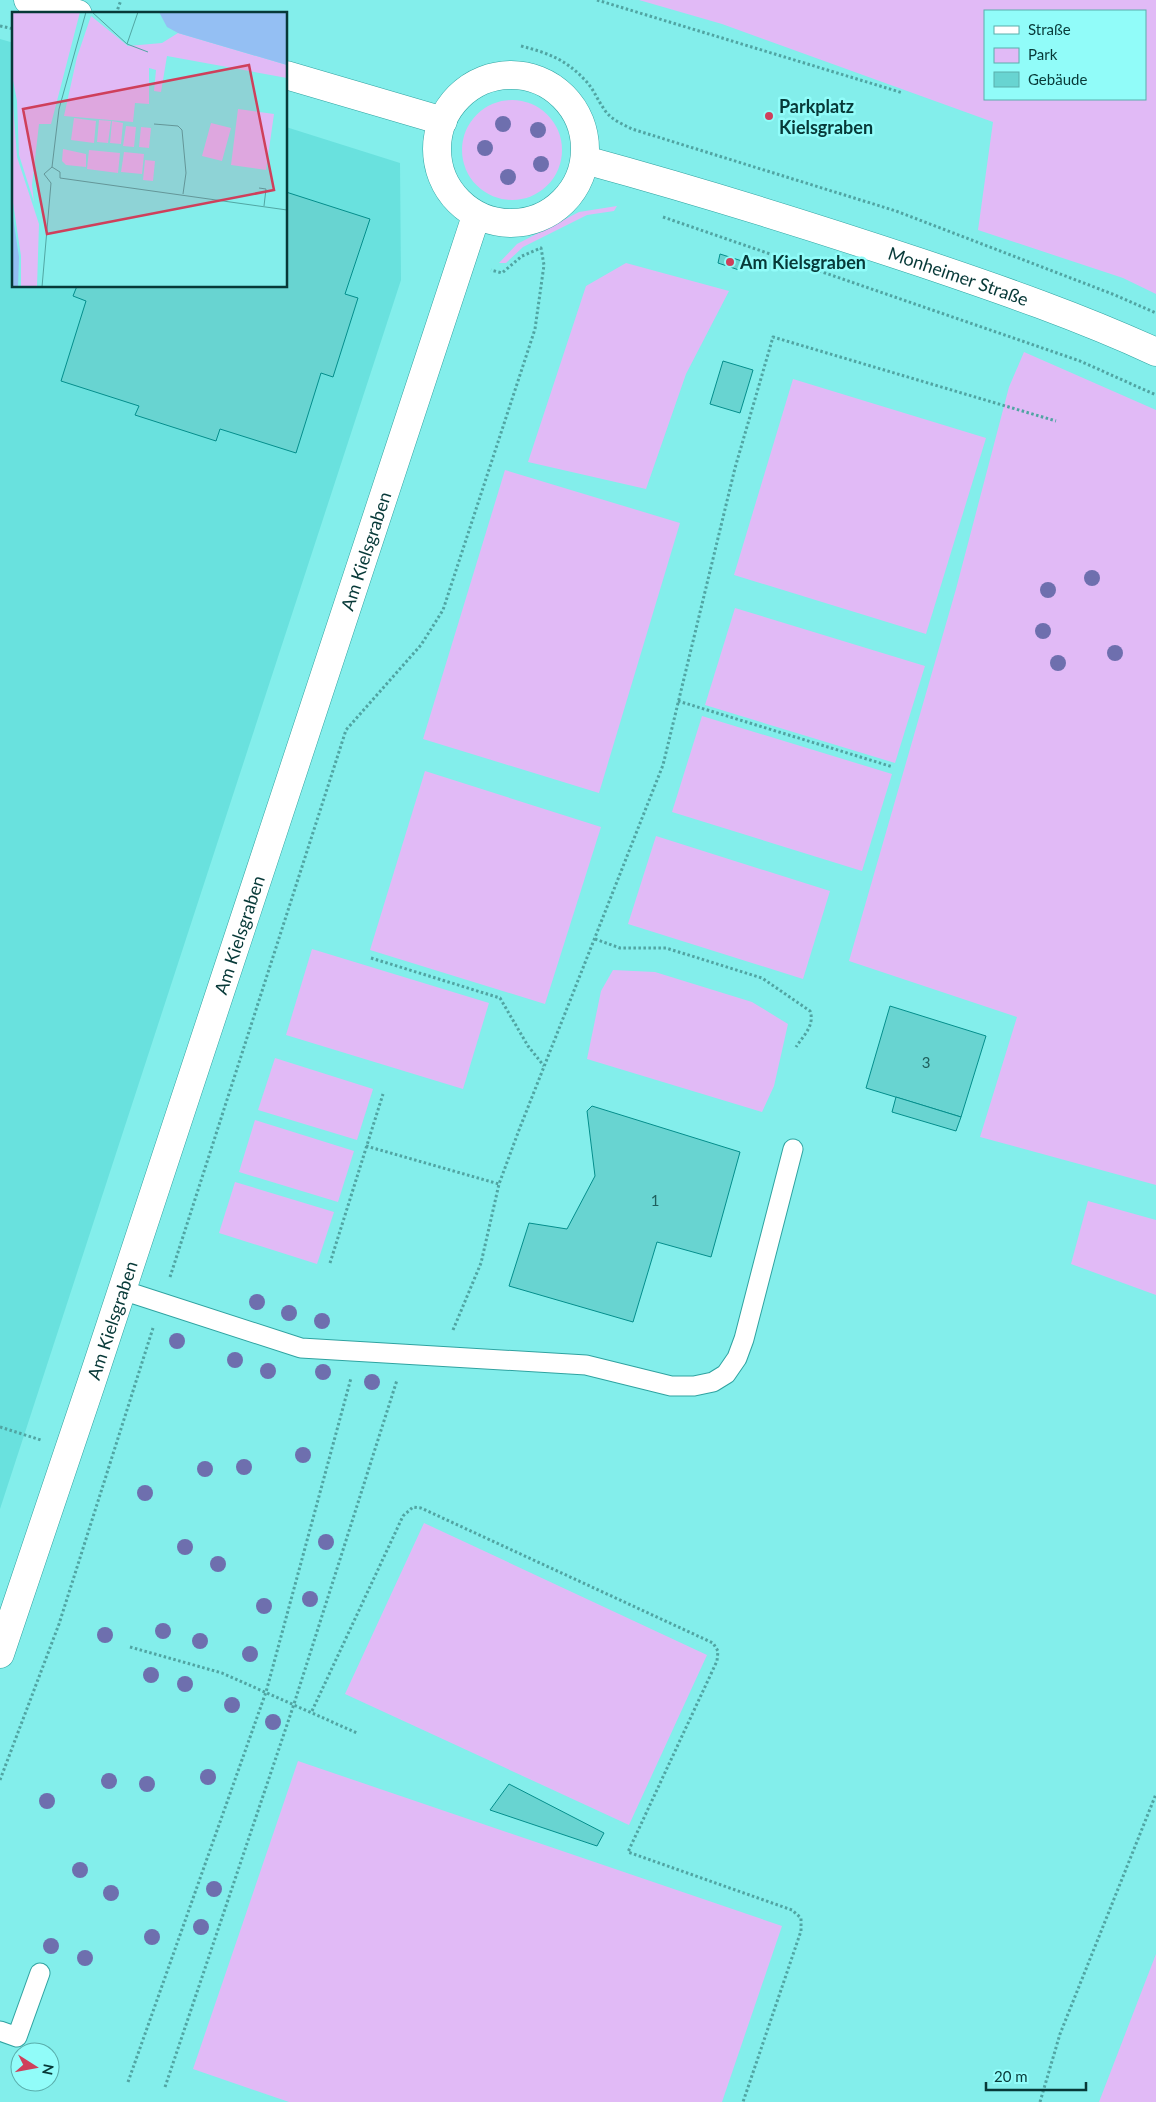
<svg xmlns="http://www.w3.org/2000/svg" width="1156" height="2102" viewBox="0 0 1156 2102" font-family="Lato,sans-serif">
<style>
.built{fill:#69e1de}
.green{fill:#e1baf6;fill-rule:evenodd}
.building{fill:#68d4d1;stroke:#048e8c}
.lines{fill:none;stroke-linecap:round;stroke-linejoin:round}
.lane-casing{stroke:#2fa3a1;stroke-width:21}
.secondary-casing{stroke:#2fa3a1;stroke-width:29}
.path{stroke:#50a4a2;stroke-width:3;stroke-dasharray:2.5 2.5;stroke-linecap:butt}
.lane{stroke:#fff;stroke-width:19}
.secondary{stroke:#fff;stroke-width:28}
.tree{fill:#6e6fae}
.poi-dot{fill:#cf3f5b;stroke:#91fcf9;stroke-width:2}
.labels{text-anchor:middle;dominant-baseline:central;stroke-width:5;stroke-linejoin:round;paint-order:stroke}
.number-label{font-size:15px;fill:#1f605e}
.poi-label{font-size:18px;font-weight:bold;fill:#073938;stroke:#91fcf9;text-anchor:start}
.street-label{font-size:18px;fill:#073938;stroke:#91fcf9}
.inset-road{fill:none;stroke:#51a6a3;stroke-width:1}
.view{fill:#cf3f5b;fill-opacity:0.15;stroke:#cf3f5b;stroke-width:2.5}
.inset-edge{fill:none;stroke:#073938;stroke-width:2.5}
</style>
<rect width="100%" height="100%" fill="#83eeeb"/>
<path class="built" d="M0 39 14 43V286H286V127L400 163 401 280 0 1509Z"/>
<g class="green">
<path d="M639 0H1156V294L1123 278 978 230 993 122 722 24ZM985 11H1145V99H985Z"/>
<circle cx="512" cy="150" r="50"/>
<path d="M617 206 614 211 587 215 523 247 506 263H499L517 244 579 212Z"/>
<path d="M626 263 729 291 686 374 646 489 528 462 586 286Z"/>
<path d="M1024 352 1156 410V1185L980 1137 1017 1017 849 961 956 589 1009 387Z"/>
<path d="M793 379 986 438 926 634 734 575Z"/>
<path d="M505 470 680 523 599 793 423 739Z"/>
<path d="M735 608 925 666 895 763 705 705Z"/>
<path d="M702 716 892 774 862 871 672 812Z"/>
<path d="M425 771 601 827 545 1004 370 950Z"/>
<path d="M656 836 830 891 803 979 628 924Z"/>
<path d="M312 949 489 1003 463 1089 286 1035Z"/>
<path d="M613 970 655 972 752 1002 788 1024 774 1086 762 1112 587 1059 601 991Z"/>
<path d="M275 1058 373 1089 357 1140 258 1110Z"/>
<path d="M255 1120 354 1151 338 1202 239 1172Z"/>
<path d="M235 1182 334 1212 317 1264 219 1233Z"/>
<path d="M1088 1201 1156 1220V1295L1071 1264Z"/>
<path d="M424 1523 707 1655 629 1825 345 1694Z"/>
<path d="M298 1761 782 1926 722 2102H289L193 2069Z"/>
<path d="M1156 1954V2102H1099Z"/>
</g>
<g class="building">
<path d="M286 192 370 219 345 294 358 298 333 377 321 373 296 453 220 429 216 441 135 415 139 406 61 381 86 301 73 296 77 286H286Z"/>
<path d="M720 254 742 261 739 270 718 263Z"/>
<path d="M723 361 753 370 740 413 710 404Z"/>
<path d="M890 1006 986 1036 961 1117 866 1088Z"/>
<path d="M896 1097 961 1117 956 1131 892 1112Z"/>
<path d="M592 1106 740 1152 711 1257 657 1242 633 1322 509 1286 529 1223 567 1229 595 1176 587 1111Z"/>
<path d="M509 1784 604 1833 597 1846 490 1810Z"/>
</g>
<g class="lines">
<defs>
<g id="lane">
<path d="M122 1290 301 1348 586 1365 671 1386H694L713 1382 726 1374 737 1358 744 1339 793 1149"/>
<path d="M0 2031 17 2037 40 1973"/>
</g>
<g id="secondary">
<path d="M28 0 78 14"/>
<path d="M286 75 443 121"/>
<circle cx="511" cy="149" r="74"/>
<path id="s1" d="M585 160C699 191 811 226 922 263 1002 290 1080 317 1156 352"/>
<path id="s2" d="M0 1654 91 1384 476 216"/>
</g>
</defs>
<use href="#lane" class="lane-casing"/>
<use href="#secondary" class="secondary-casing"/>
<g class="path">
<path d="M597 0 903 93"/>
<path d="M116 14 121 0"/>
<path d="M0 26 14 29"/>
<path d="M521 46C548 53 565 59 585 80 593 88 597 99 604 109 610 119 622 124 632 129L896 211 1115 295 1156 313"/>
<path d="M663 217 1080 361 1156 395"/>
<path d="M678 701 893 767"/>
<path d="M595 939 620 948H666L762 978 810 1011C815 1025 804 1035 796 1047"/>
<path d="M371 958 500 998 528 1046 544 1066"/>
<path d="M366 1146 499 1184"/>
<path d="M330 1263 383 1094"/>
<path d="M170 1277 346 730 421 645 443 610 535 329 544 265 541 248 522 256 502 273 491 270"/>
<path d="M453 1330 481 1263 499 1184 519 1130 663 765 735 468 773 337 1056 421"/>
<path d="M0 1427 41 1440"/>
<path d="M130 1647 222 1673 357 1733"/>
<path d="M312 1711 403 1516 413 1507 421 1508 713 1643 718 1651 717 1661 628 1852 792 1910 801 1918V1931L743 2102"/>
<path d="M0 1780 59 1624 153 1328"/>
<path d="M128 2082 266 1692 351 1378"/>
<path d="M165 2087 294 1704 397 1380"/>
<path d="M1040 2102 1060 2034 1156 1794"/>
</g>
<use href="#lane" class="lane"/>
<use href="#secondary" class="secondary"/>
</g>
<g class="tree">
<circle cx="503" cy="124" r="8"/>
<circle cx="538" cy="130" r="8"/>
<circle cx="485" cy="148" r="8"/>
<circle cx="541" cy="164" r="8"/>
<circle cx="508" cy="177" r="8"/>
<circle cx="1092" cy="578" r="8"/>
<circle cx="1048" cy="590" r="8"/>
<circle cx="1043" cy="631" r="8"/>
<circle cx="1115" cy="653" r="8"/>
<circle cx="1058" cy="663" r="8"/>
<circle cx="257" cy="1302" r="8"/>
<circle cx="289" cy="1313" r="8"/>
<circle cx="322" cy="1321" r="8"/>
<circle cx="177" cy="1341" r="8"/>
<circle cx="235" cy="1360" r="8"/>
<circle cx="268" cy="1371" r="8"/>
<circle cx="323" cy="1372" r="8"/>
<circle cx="372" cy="1382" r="8"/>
<circle cx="303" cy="1455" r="8"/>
<circle cx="244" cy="1467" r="8"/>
<circle cx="205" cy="1469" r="8"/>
<circle cx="145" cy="1493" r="8"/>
<circle cx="326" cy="1542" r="8"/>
<circle cx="185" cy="1547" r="8"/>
<circle cx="218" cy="1564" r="8"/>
<circle cx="310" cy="1599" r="8"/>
<circle cx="264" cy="1606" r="8"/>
<circle cx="163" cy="1631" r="8"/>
<circle cx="105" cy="1635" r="8"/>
<circle cx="200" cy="1641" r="8"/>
<circle cx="250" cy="1654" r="8"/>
<circle cx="151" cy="1675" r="8"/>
<circle cx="185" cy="1684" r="8"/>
<circle cx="232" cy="1705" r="8"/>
<circle cx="273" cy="1722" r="8"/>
<circle cx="208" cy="1777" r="8"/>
<circle cx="109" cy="1781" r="8"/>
<circle cx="147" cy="1784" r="8"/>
<circle cx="47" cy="1801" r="8"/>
<circle cx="80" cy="1870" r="8"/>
<circle cx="214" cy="1889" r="8"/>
<circle cx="111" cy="1893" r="8"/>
<circle cx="201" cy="1927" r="8"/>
<circle cx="152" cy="1937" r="8"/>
<circle cx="51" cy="1946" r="8"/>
<circle cx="85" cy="1958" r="8"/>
</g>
<g class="poi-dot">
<circle cx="769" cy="116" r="5"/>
<circle cx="730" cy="262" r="5"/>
</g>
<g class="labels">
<g class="number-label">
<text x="926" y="1062">3</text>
<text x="655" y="1200">1</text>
</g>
<g class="poi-label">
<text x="779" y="106">Parkplatz<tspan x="779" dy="21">Kielsgraben</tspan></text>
<text x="740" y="262">Am Kielsgraben</text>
</g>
<g class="street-label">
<text stroke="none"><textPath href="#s1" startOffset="391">Monheimer Straße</textPath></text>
<text stroke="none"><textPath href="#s2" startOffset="1162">Am Kielsgraben</textPath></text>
<text stroke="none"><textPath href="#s2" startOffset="758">Am Kielsgraben</textPath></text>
<text stroke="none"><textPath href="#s2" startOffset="352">Am Kielsgraben</textPath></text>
</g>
</g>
<g transform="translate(12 12)">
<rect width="275" height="275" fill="#83eeeb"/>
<path d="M0 0H68L39 112H27L20 173 22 190 7 143 5 89 0 63ZM79 4 116 34 150 31 166 21 275 53V66L155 44 149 80 142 79 144 58 137 56V92L123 91 121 110 52 104 65 45ZM0 78 5 145 27 212 25 275H9V244L0 184ZM226 97 262 102 254 158 219 153ZM62 106 84 109 82 131 59 128ZM87 108 99 109 96 131 85 130ZM100 109 111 111 109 132 98 131ZM199 111 219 116 210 149 190 144ZM114 114 124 115 122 135 111 134ZM129 115 139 116 137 136 127 135ZM51 137 74 142V155L54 153 50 149ZM77 138 108 141 106 161 75 157ZM112 140 132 142 130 162 109 160ZM133 148 143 149 141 169 131 168Z" fill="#e1baf6"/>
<path d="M147 0H275V53L166 21 155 15ZM0 198 7 245 6 275H0Z" fill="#94bff3"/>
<path class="inset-road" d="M80 0 115 32 126 0M115 32 136 40M142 112 166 114 170 118 174 161 171 182M40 155 47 97 74 0M40 155 48 160V166M48 166 275 198M39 171 32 162 40 155M247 176 254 177 252 194M30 275 39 171"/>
<path class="view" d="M237 53 262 178 35 222 11 97Z"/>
<rect width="275" height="275" class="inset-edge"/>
</g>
<rect x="984" y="10" width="162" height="90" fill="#91fcf9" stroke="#5aaeac"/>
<rect x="994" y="26" width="25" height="8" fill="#ffffff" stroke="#5aaeac"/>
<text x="1028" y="35" font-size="15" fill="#073938">Straße</text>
<rect x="994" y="48" width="25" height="15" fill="#e1baf6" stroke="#5aaeac"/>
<text x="1028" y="60" font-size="15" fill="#073938">Park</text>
<rect x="994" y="72" width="25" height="15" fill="#68d4d1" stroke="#5aaeac"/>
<text x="1028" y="85" font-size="15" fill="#073938">Gebäude</text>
<g transform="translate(35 2067) rotate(101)"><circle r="24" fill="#91fcf9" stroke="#5aaeac"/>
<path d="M0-4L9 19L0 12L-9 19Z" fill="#cf3f5b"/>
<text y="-8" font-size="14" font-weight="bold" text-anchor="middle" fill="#073938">N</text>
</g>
<path d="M986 2082v8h100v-8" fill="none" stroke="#073938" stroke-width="2.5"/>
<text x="994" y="2082" font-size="15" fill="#073938" stroke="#91fcf9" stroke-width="4" paint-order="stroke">20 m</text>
</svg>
